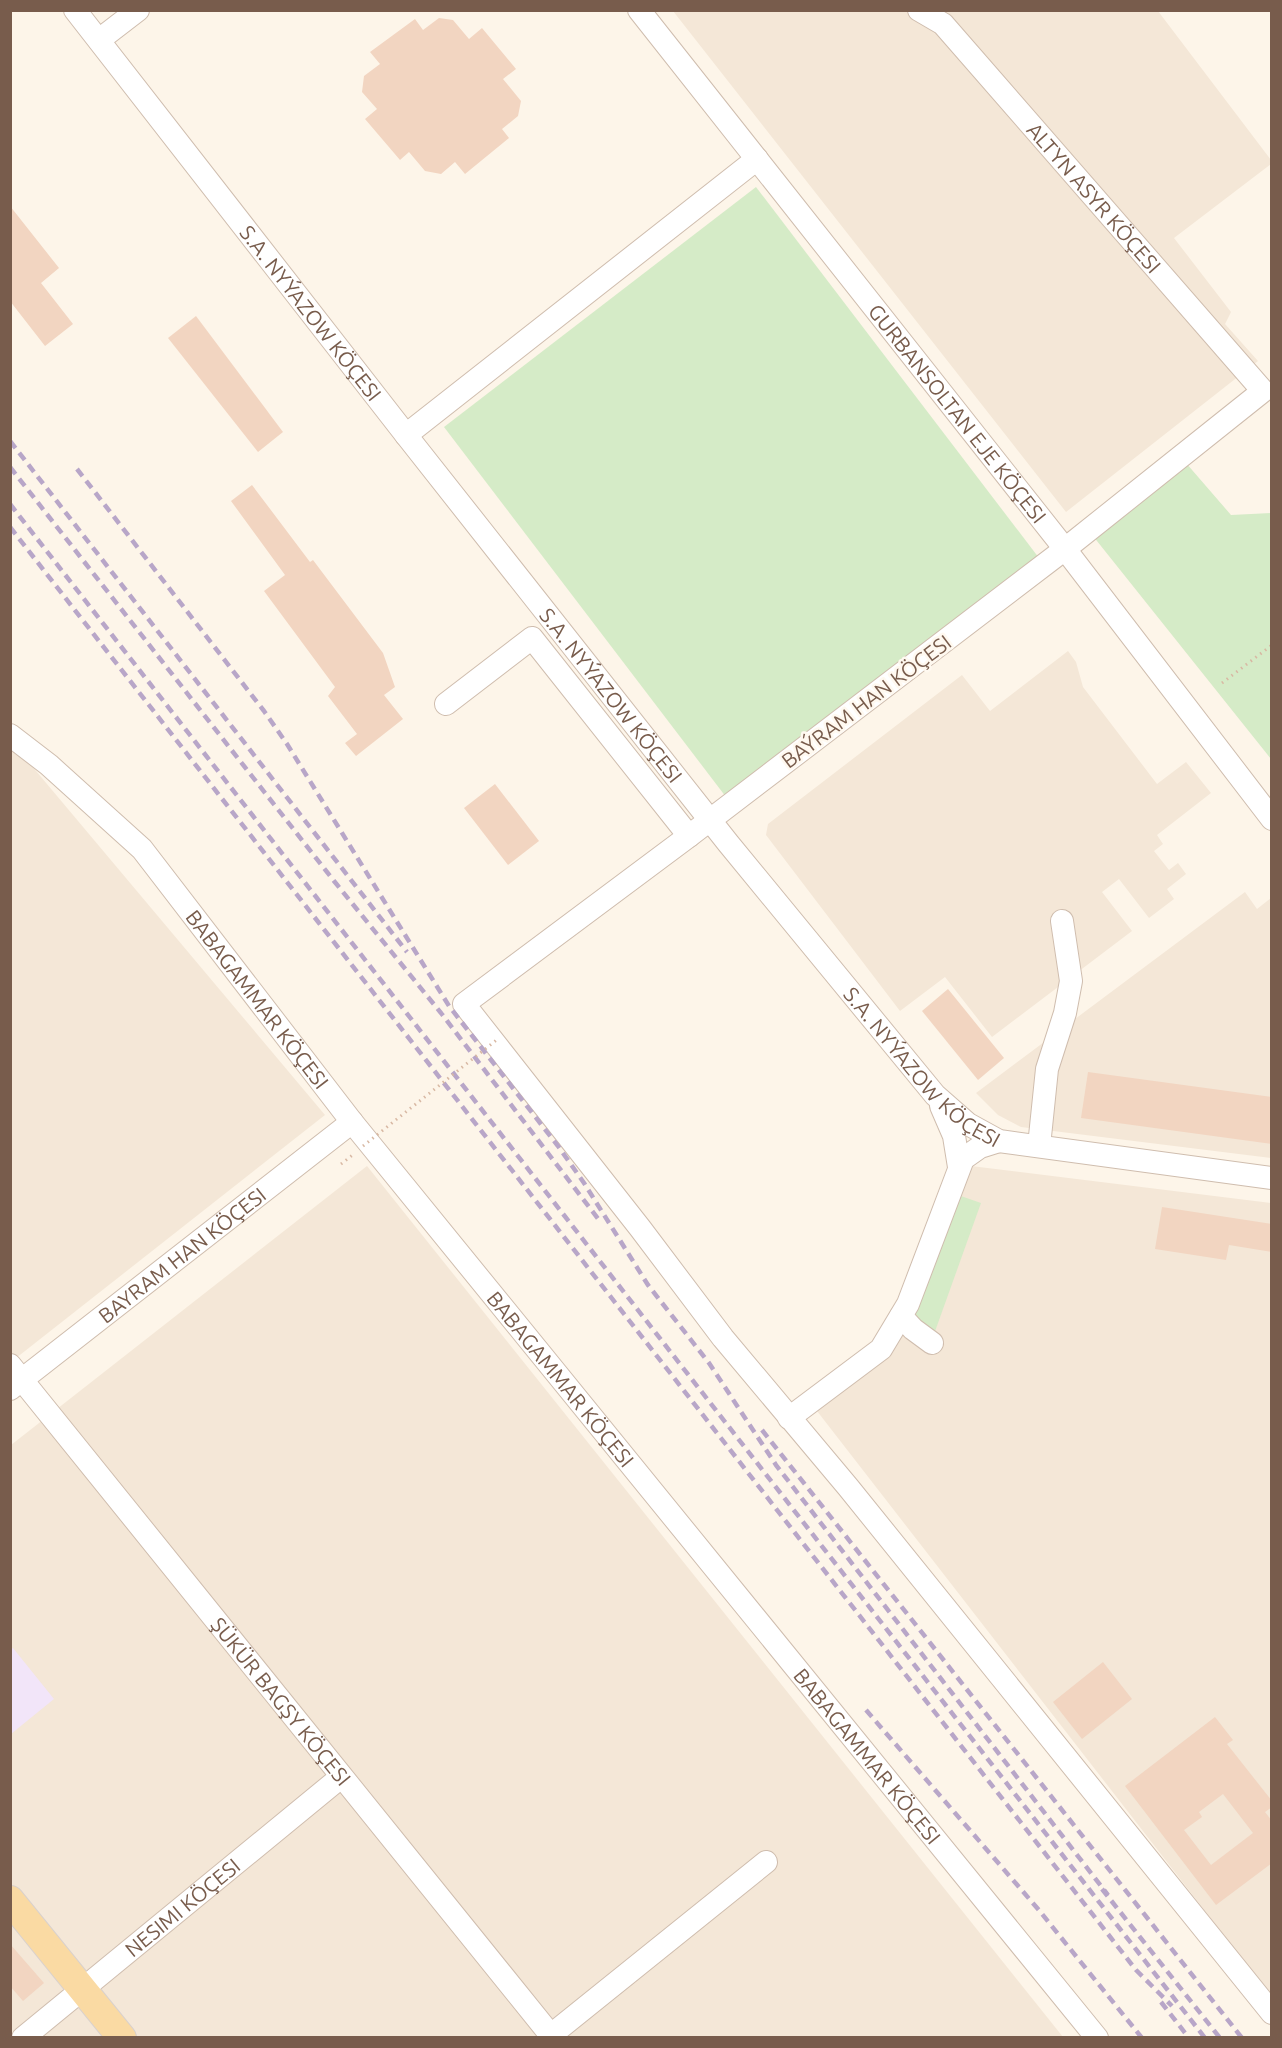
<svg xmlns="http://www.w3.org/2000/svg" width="1282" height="2048" viewBox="0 0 1282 2048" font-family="Ubuntu,sans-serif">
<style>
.residential{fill:#f4e7d7}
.education{fill:#f2e5f9}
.green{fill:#d5ebc7}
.building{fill:#f2d5c1;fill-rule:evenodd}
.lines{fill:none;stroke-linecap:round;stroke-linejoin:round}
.minor-casing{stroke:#cfbdae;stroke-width:24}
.major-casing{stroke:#d9d1cd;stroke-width:30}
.path{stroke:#d8b8a3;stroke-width:3;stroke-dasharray:1.5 4.5;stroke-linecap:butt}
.minor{stroke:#fff;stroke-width:22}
.major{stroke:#fadaa3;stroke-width:28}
.rail{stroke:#b8a6c8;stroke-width:4.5;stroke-dasharray:9 6;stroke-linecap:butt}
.path-bridge{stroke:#d8b8a3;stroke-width:3;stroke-dasharray:1.5 4.5;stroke-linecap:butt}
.labels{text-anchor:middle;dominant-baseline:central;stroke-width:5;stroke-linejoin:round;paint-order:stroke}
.street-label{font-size:21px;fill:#785c4c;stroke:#fff9f0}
</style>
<rect width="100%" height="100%" fill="#fdf5e9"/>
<g class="residential">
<path d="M673 11H1158L1271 160V164L1174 238 1231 312 1225 324 1258 361 1066 512Z"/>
<path d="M1068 651 1076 662 1083 687 1157 784 1186 762 1211 793 1157 835 1163 844 1154 851 1169 870 1178 863 1186 874 1167 889 1174 899 1149 918 1119 879 1102 892 1132 931 992 1037 945 977 900 1011 766 835 768 824 962 675 990 711Z"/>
<path d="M10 740 325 1115 11 1362H10Z"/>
<path d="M1245 892 1257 909 1271 898V1158L1021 1127 998 1115 976 1093Z"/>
<path d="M367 1166 1063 2037 11 2038V1445Z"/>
<path d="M971 1166 1271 1203V1996L817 1411 889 1357Z"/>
</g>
<path class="education" d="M13 1648 54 1699 11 1734 10 1650Z"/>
<g class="green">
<path d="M756 187 1039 558 726 797 444 427Z"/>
<path d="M1186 463 1231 515 1271 513V759L1093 536Z"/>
<path d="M955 1194 981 1203 933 1337 910 1316Z"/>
</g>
<g class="building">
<path d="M439 18 453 20 469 39 482 28 516 69 503 79 521 101 518 116 502 129 509 138 465 174 455 162 441 174 425 171 409 152 400 160 365 119 377 109 362 92 364 76 380 64 370 52 415 19 423 30Z"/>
<path d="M10 206 59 268 41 283 73 324 45 346 10 301Z"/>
<path d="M196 316 283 432 258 452 168 338Z"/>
<path d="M252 485 310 562 313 560 383 653 395 687 384 695 403 719 356 756 345 743 357 734 328 696 335 687 264 591 285 575 231 501Z"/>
<path d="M495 784 539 841 508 865 464 808Z"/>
<path d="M948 989 1004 1058 978 1080 922 1011Z"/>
<path d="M1088 1072 1272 1097V1144L1081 1118Z"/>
<path d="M1162 1207 1272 1224V1252L1229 1245 1226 1260 1155 1249Z"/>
<path d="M1103 1662 1132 1699 1082 1739 1053 1702Z"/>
<path d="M1215 1717 1233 1740 1227 1744 1272 1801V1807L1265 1812 1272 1821V1863L1216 1905 1125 1786ZM1223 1794 1253 1833 1211 1865 1184 1830 1202 1817 1199 1812Z"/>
<path d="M10 1944 44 1983 23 2001 10 1986Z"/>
</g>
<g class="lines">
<defs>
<g id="minor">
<path id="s1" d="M75 10 406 435 728 843 935 1095 968 1124 999 1141 1272 1178"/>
<path id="s2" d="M639 10 1065 549 1272 819"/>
<path id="s3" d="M919 10 943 24 1263 391 1065 549 689 836 464 1004 640 1228 723 1338 848 1487 1272 2013"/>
<path d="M99 40 138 10"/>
<path d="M406 435 757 159"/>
<path d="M446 704 532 638 689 836"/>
<path id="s4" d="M10 735 49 765 142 849 352 1122 1097 2038"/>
<path d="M941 1106 954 1136 959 1167"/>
<path d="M1039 1146 1047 1069 1065 1013 1071 981 1062 921"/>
<path d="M901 1316 913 1329 932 1343"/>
<path id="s5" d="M10 1365 553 2038"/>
<path id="s6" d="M10 1389 352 1122"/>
<path d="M789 1418 881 1349 908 1304 963 1159 980 1147 999 1141"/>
<path d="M551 2035 766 1862"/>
<path id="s7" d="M23 2038 341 1777"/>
</g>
<path id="major" d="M10 1900 122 2038"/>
</defs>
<use href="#minor" class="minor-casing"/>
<use href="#major" class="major-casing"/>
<g class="path">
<path d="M1222 683 1272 645"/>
<path d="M341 1164 354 1154"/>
</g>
<use href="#minor" class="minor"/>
<use href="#major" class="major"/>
<g class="rail">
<path d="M10 441 407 952"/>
<path d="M10 467 334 881 441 1013 599 1220"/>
<path d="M77 469 264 711 287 744 449 1006 558 1146 584 1183 648 1285 709 1363 776 1465 1108 1895"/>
<path d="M10 504 1205 2038"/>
<path d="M10 527 1136 1970 1172 2006"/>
<path d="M762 1430 1242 2038"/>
<path d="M866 1710 1038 1909 1142 2038"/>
<path d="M1102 1889 1220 2038"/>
<path d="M1161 2002 1189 2038"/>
</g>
<path class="path-bridge" d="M363 1146 499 1038"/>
</g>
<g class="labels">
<g class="street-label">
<text stroke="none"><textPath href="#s3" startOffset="258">ALTYN ASYR KÖÇESI</textPath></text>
<text stroke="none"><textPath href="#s1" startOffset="384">S.A. NYÝAZOW KÖÇESI</textPath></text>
<text stroke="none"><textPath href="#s2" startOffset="514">GURBANSOLTAN EJE KÖÇESI</textPath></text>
<text stroke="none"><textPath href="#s1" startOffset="870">S.A. NYÝAZOW KÖÇESI</textPath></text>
<text transform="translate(866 701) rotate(-37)">BAÝRAM HAN KÖÇESI</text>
<text stroke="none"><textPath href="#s4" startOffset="364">BABAGAMMAR KÖÇESI</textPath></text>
<text stroke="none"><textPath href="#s1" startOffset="1356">S.A. NYÝAZOW KÖÇESI</textPath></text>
<text stroke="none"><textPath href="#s6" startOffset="218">BAYRAM HAN KÖÇESI</textPath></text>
<text stroke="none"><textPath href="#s4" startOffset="850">BABAGAMMAR KÖÇESI</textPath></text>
<text stroke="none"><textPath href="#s5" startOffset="432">ŞÜKÜR BAGŞY KÖÇESI</textPath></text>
<text stroke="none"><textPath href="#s4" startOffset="1336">BABAGAMMAR KÖÇESI</textPath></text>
<text stroke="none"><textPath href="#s7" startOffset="206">NESIMI KÖÇESI</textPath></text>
</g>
</g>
<rect width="1282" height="2048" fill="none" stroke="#785c4c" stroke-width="24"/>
</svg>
